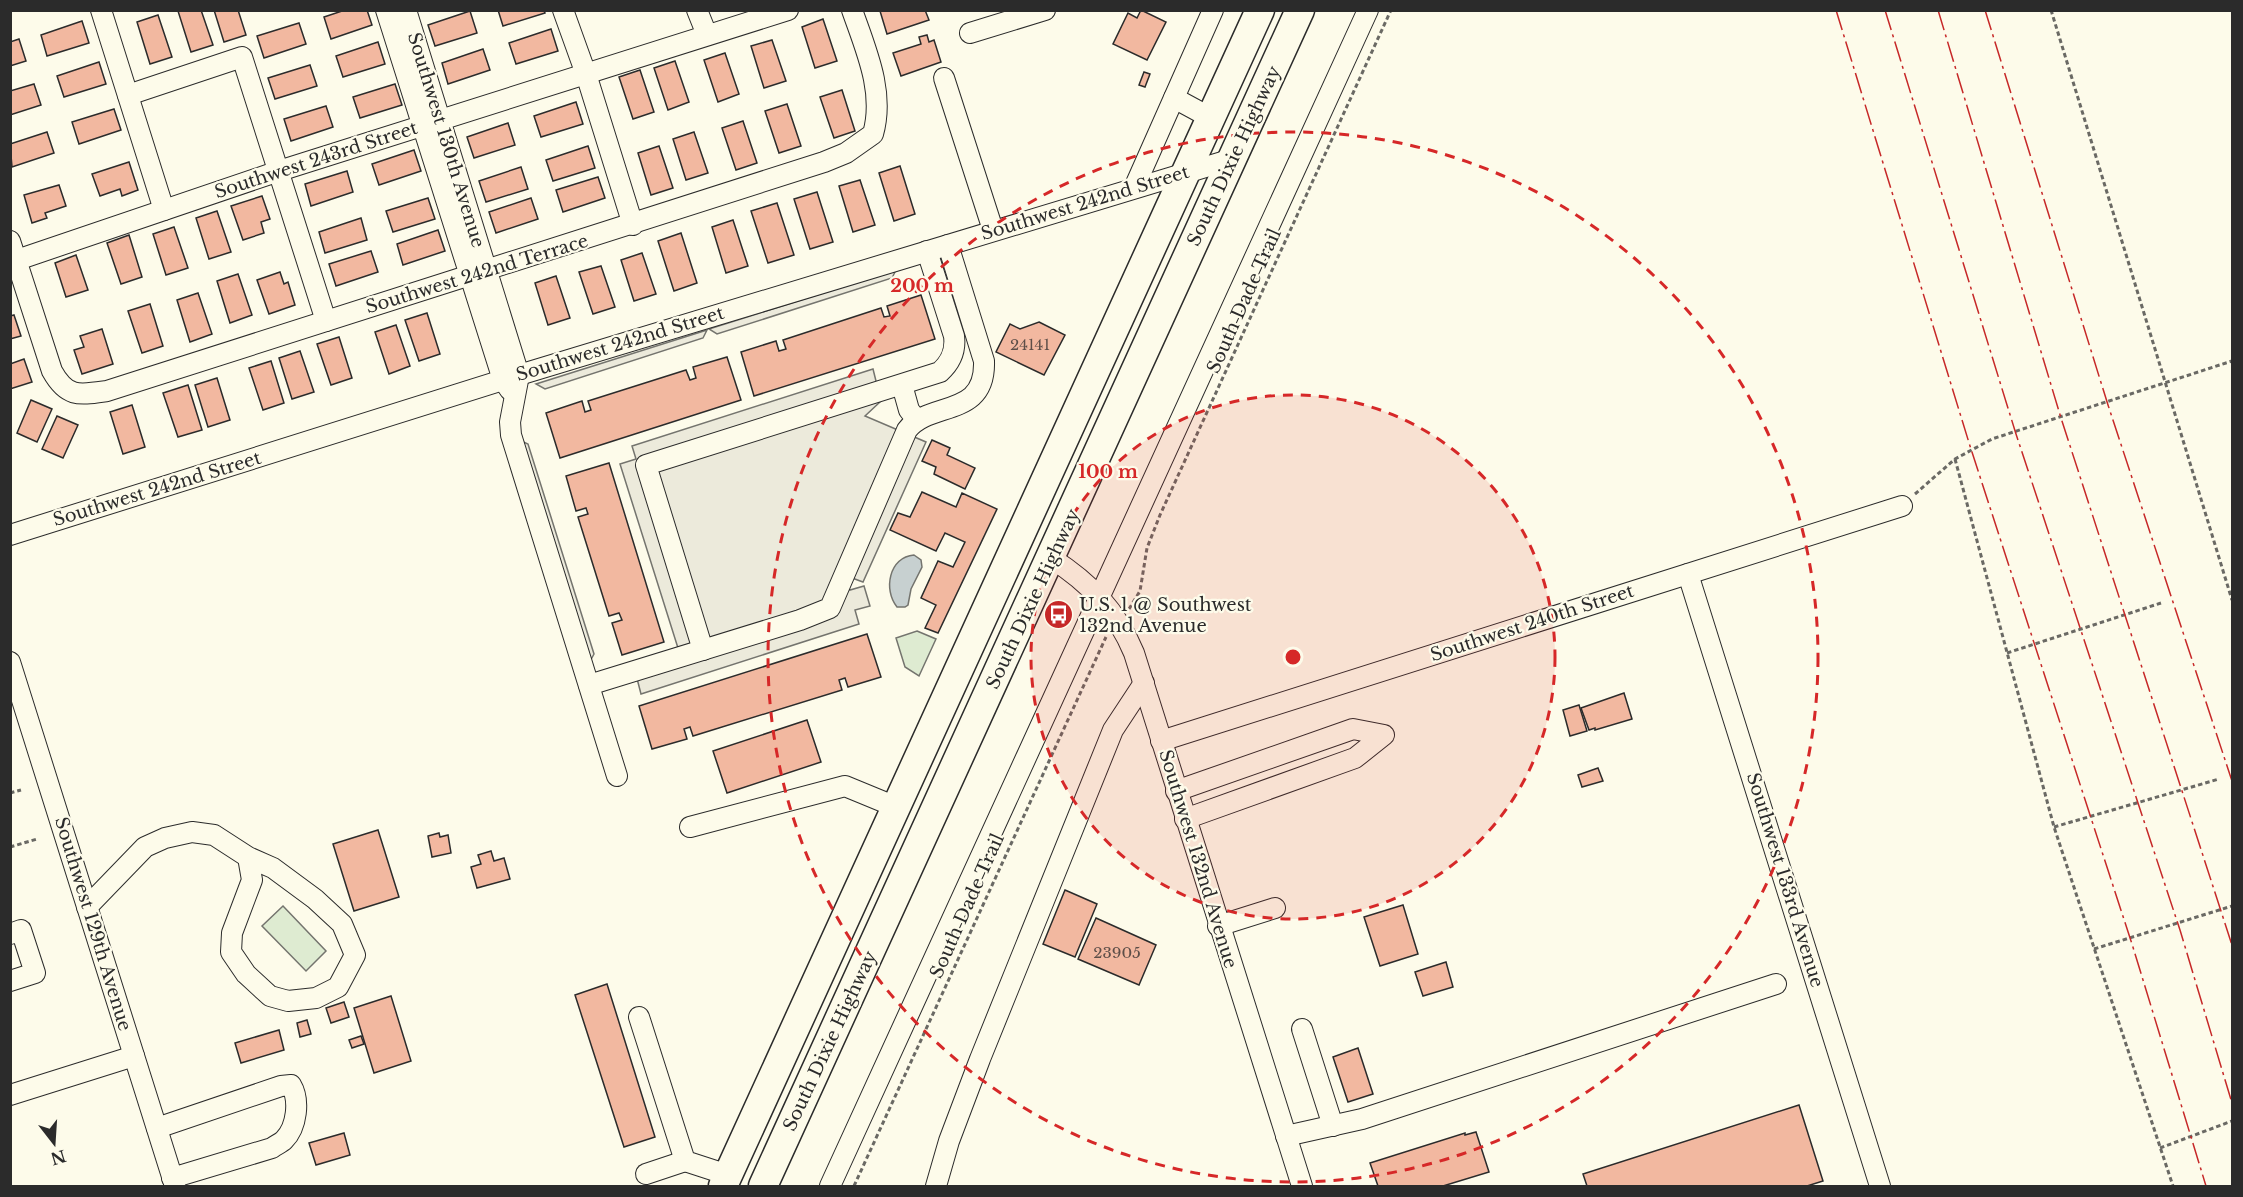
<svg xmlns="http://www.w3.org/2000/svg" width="2243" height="1197" viewBox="0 0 2243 1197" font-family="'Libre Baskerville',serif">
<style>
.green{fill:#deebd1;stroke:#74746e;stroke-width:1.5}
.parking{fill:#eceadb;stroke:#74746e;stroke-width:1.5}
.water{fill:#c7d0d0;stroke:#74746e;stroke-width:1.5}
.building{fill:#f2b8a0;stroke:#2b2b2b;stroke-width:1.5}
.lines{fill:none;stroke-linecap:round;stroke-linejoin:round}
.minor-casing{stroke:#2b2b2b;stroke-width:22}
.highway-casing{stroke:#2b2b2b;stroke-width:31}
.path{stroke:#6a6964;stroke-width:3;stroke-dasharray:4.5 3;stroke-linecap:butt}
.minor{stroke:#fdfbea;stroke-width:20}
.highway{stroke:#fdfbea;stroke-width:28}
.power{stroke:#c62828;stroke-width:1.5;stroke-dasharray:21 4.5 3 4.5;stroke-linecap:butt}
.ring{fill:none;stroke:#d62828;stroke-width:3;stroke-dasharray:10 8}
.labels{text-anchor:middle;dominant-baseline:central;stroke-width:4.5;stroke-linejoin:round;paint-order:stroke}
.number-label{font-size:15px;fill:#5d4e48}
.street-label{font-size:18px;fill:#2b2b2b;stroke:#fdfbea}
.poi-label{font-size:18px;fill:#2b2b2b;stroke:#fdfbea;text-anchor:start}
.centre{fill:#d62828;stroke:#fdfbea;stroke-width:3}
.ring-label{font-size:18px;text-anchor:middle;font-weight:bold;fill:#d62828;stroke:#fdfbea;stroke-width:4.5;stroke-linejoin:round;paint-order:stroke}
</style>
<rect width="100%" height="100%" fill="#fdfbea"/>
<g class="green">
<path d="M917 631 936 639 919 676 905 667 896 638Z"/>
<path d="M283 906 326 951 306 971 262 926Z"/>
</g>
<g class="parking">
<path d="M896 270 892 278 717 334 709 329Z"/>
<path d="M707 330 703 338 545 389 536 384Z"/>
<path d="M873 369 881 401 865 416 926 442 863 582 852 578 848 586 850 590 864 586 870 606 855 610 859 624 641 694 633 663 678 648 620 464 636 459 632 446Z"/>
<path d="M519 440 528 444 594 654 589 663Z"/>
</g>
<path class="water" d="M914 555 921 560 922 567 911 589 908 605 905 607H897C883 590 889 557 914 555Z"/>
<g class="building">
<path d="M201 10 213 45 191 52 178 11Z"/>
<path d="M214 10H238L246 35 224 42Z"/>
<path d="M345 10H367L372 25 331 39 324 17Z"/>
<path d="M498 10H544L545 13 503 26Z"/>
<path d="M925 10 929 20 887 34 880 11Z"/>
<path d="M1141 10 1166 22 1147 60 1113 44 1128 13 1137 18Z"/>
<path d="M470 11 477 33 435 46 428 25Z"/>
<path d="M158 15 172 57 150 64 137 22Z"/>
<path d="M823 19 837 61 815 68 802 27Z"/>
<path d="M82 21 89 43 47 56 41 35Z"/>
<path d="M299 23 306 44 264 58 257 36Z"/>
<path d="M551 29 558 51 516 64 509 43Z"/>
<path d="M927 35 929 42 934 40 941 62 901 76 893 53 921 44 919 37Z"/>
<path d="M19 39 26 61 10 66V42Z"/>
<path d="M772 40 786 81 764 88 751 46Z"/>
<path d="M378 42 385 64 343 77 336 56Z"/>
<path d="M483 49 490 70 448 84 442 63Z"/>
<path d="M725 53 739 94 718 102 704 60Z"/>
<path d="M675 61 689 102 668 110 654 68Z"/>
<path d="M99 62 106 84 64 97 57 76Z"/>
<path d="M310 65 317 86 275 99 268 78Z"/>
<path d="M640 70 654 112 633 119 619 77Z"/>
<path d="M1144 72 1150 74 1145 87 1139 85Z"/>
<path d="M34 84 41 105 10 115V91Z"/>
<path d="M395 84 402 105 360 118 353 97Z"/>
<path d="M842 90 855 131 834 138 820 97Z"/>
<path d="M576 102 583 124 541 137 534 116Z"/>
<path d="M787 104 801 146 779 153 765 111Z"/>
<path d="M326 106 333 127 291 141 284 119Z"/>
<path d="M114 109 121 130 79 144 72 122Z"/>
<path d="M743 121 757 163 736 170 722 128Z"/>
<path d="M508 123 515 145 474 158 467 137Z"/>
<path d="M47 132 54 153 12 167 10 144Z"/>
<path d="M694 132 708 173 686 180 673 139Z"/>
<path d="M588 146 595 168 553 181 546 160Z"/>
<path d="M659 146 673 188 651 195 638 153Z"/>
<path d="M414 150 421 171 379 185 372 164Z"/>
<path d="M129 162 138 190 122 196 120 189 100 196 92 174Z"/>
<path d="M900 166 915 214 894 221 879 173Z"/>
<path d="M521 167 528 189 486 202 479 181Z"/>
<path d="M347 171 353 192 311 206 305 184Z"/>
<path d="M598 177 605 198 563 212 556 190Z"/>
<path d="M860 180 875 225 853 232 839 186Z"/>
<path d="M59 185 66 206 45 213 47 218 32 223 24 195Z"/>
<path d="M817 192 833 242 810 249 794 199Z"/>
<path d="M262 196 270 219 261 222 264 233 243 240 231 206Z"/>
<path d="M428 198 435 219 393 232 386 211Z"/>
<path d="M531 198 538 219 496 233 489 212Z"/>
<path d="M777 203 794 255 768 263 751 211Z"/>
<path d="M217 211 231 252 209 259 196 218Z"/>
<path d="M361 218 367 240 325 253 319 232Z"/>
<path d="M733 220 748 266 726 273 712 227Z"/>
<path d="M174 227 188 268 166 275 153 234Z"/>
<path d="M438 230 445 251 403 265 397 244Z"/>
<path d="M681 233 697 283 674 291 658 241Z"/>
<path d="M129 235 142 277 121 284 107 243Z"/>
<path d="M371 251 378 272 336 286 329 264Z"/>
<path d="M642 253 656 294 634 301 621 260Z"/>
<path d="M76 255 88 290 66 297 55 263Z"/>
<path d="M601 266 615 307 593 314 579 272Z"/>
<path d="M280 272 284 284 288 282 295 305 269 314 257 280Z"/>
<path d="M238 274 252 315 230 323 217 281Z"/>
<path d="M556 276 570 318 548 325 535 283Z"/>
<path d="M198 293 212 334 190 342 177 300Z"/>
<path d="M921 295 935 339 754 396 741 352 776 341 779 351 786 349 783 340 881 308 884 317 890 316 887 306Z"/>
<path d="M150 304 163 346 142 353 128 311Z"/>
<path d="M427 313 440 354 419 361 405 320Z"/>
<path d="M14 315 21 336 10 339V316Z"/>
<path d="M1039 322 1065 335 1044 375 996 352 1010 324 1020 329Z"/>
<path d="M396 325 410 366 389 374 375 332Z"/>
<path d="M102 329 113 364 82 374 74 350 84 347 80 336Z"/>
<path d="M339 337 352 378 331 385 317 344Z"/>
<path d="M300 351 314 392 292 399 279 358Z"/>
<path d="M727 357 741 400 560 458 546 413 582 401 585 412 591 410 588 401 686 370 690 380 696 378 693 367Z"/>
<path d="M24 359 32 382 10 389V364Z"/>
<path d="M271 361 284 403 263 410 249 368Z"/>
<path d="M217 378 230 420 208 427 195 385Z"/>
<path d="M188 385 202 430 178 437 163 393Z"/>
<path d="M31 400 52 409 37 442 17 433Z"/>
<path d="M132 405 145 447 123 454 110 412Z"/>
<path d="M57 416 78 425 63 458 42 449Z"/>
<path d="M932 440 950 448 947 455 975 468 965 489 934 474 936 467 922 461Z"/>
<path d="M609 463 664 642 622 655 612 623 622 620 619 613 609 616 578 517 588 514 586 508 576 511 566 476Z"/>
<path d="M922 492 956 507 962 493 997 509 938 633 925 628 936 605 921 598 938 561 953 567 965 542 945 533 936 551 890 530 898 513 910 517Z"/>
<path d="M867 634 881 677 848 687 845 678 839 680 842 690 693 736 690 727 684 729 687 739 652 749 639 706Z"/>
<path d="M1624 693 1632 719 1595 730V728L1589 730 1581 708Z"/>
<path d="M1579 705 1587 731 1570 736 1563 710Z"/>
<path d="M807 720 821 762 727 793 713 751Z"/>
<path d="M1598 768 1603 781 1582 787 1578 775Z"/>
<path d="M378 830 399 897 354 911 333 844Z"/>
<path d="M439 833 440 837 448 835 451 853 432 857 428 836Z"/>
<path d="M491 851 494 861 504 858 510 879 477 888 471 867 481 864 478 855Z"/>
<path d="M1065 890 1097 904 1075 957 1043 944Z"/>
<path d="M1403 905 1418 954 1380 966 1364 917Z"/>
<path d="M1096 918 1156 945 1139 985 1078 959Z"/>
<path d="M1446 962 1453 987 1423 996 1415 972Z"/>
<path d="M607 984 655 1137 624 1147 575 995Z"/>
<path d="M391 996 411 1061 374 1073 354 1008Z"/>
<path d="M344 1002 349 1017 331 1023 326 1008Z"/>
<path d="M307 1020 311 1034 300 1037 297 1023Z"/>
<path d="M279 1030 284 1050 241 1063 235 1043Z"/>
<path d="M361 1036 364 1044 352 1048 349 1040Z"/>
<path d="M1358 1048 1373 1094 1348 1102 1333 1057Z"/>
<path d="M1799 1105 1823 1181 1807 1186H1587L1583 1174Z"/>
<path d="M1476 1132 1489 1172 1443 1186H1378L1370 1163 1465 1133V1135Z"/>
<path d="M344 1133 350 1155 316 1165 309 1143Z"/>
</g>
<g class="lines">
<defs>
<g id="minor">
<path d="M101 10 164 210"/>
<path d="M386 10 503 380 510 390"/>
<path d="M406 10 519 375 510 422 511 435 617 776"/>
<path d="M563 10 586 74 633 225"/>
<path d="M697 10 707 35"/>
<path d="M970 33 1045 10"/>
<path d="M944 78 993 230"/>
<path d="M128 95 242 57 326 321"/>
<path d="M1174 98 1211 118"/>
<path d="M1134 188 1213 10"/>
<path d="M10 241 52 371C67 398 79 395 107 391 345 313 586 240 824 162L846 153 873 134C885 92 866 50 852 10"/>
<path d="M17 260 279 171 788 10"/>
<path d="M902 385 909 410 917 420"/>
<path d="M10 535 519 375 1232 159"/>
<path d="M1051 558C1090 583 1116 610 1134 653L1302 1186"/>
<path d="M1688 574 1880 1186"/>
<path d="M703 650 646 465 940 372C951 362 956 351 954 336L927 251"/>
<path d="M10 662 175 1186"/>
<path d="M589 685 800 620 830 608 907 430C930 400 986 419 984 361L948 245"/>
<path d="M1161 741 1902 506"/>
<path d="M1176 791 1353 729 1384 735 1355 758 1185 819"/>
<path d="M690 827 845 786 896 807"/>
<path d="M87 907 145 847 165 838 192 832 214 835 248 857 252 880 232 933 231 952 246 974 270 996 288 1001 316 998 338 987 355 955 342 924 315 899 273 868 248 857"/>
<path d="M1218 926 1275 908"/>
<path d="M10 934 21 930 35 973 10 981"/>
<path d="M639 1017 685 1161 728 1175"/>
<path d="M1302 1029 1333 1126"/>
<path d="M10 1095 134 1056"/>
<path d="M157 1128 281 1086 291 1085C300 1100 297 1127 284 1140 281 1143 276 1145 272 1148L172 1178"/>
<path d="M1286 1136 1362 1119 1776 984"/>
<path d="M646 1174 685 1161"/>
<path d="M830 1186 1368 10"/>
<path d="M936 1186 949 1141 980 1059 1113 730 1144 683"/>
</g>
<g id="highway">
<path d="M723 1186 1260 10"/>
<path d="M763 1186 1300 10"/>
</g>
</defs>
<use href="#minor" class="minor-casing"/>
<use href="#highway" class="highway-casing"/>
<g class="path">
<path d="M2051 10 2232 600"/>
<path d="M1955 459 2054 827 2173 1186"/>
<path d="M1915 494 1955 459 1992 439 2232 361"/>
<path d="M1129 609 1140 591 1147 548 1160 515 1391 10"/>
<path d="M2007 653 2161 603"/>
<path d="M10 793 21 790"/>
<path d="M2054 827 2219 779"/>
<path d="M10 847 37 839"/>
<path d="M2094 949 2232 906"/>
<path d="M2160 1148 2232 1121"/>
<path d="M854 1186 1106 637"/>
</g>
<use href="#minor" class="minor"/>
<use href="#highway" class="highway"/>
<g class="power">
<path d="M1836 10 1970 446 2132 944 2206 1186"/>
<path d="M1885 10 2016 434 2180 930 2232 1103"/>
<path d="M1938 10 2061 418 2232 945"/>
<path d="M1985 10 2108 405 2232 781"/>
</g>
</g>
<circle cx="1293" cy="657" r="262" fill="#d62828" fill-opacity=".12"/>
<g class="ring">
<circle cx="1293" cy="657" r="262"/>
<circle cx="1293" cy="657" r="525"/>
</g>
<defs>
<symbol id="bus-disc" viewBox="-11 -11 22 22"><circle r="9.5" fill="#c62828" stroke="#fdfbea"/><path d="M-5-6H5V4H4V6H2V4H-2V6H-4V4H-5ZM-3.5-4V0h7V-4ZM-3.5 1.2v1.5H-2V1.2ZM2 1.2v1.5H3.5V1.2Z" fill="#fff"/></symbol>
</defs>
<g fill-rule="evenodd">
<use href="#bus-disc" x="1042" y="598" width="33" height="33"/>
</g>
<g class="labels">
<g class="number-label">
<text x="1030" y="344">24141</text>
<text x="1117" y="952">23905</text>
</g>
<g class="street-label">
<text transform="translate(446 140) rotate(73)">Southwest 130th Avenue</text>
<text transform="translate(1234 156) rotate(-65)">South Dixie Highway</text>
<text transform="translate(316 160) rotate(-18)">Southwest 243rd Street</text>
<text transform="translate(1085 203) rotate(-17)">Southwest 242nd Street</text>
<text transform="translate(477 274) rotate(-17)">Southwest 242nd Terrace</text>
<text transform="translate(1244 301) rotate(-66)">South Dade Trail</text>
<text transform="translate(620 344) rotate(-17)">Southwest 242nd Street</text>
<text transform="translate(157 489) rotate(-17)">Southwest 242nd Street</text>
<text transform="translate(1033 599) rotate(-65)">South Dixie Highway</text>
<text transform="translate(1532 623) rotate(-18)">Southwest 240th Street</text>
<text transform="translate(1198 859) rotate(73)">Southwest 132nd Avenue</text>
<text transform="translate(1785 880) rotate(73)">Southwest 133rd Avenue</text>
<text transform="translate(967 906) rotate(-66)">South Dade Trail</text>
<text transform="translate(93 924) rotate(73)">Southwest 129th Avenue</text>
<text transform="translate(830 1041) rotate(-65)">South Dixie Highway</text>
</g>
<g class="poi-label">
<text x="1079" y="605">U.S. 1 @ Southwest<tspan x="1079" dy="21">132nd Avenue</tspan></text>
</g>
</g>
<circle cx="1293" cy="657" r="9" class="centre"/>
<g class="ring-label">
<text x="922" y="292">200 m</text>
<text x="1108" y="478">100 m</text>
</g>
<rect width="2243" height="1197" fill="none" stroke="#2b2b2b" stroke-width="24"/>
<g transform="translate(54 1143) rotate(163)" stroke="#fdfbea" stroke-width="4.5" paint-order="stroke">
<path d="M0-4.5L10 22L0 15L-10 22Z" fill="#2b2b2b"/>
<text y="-9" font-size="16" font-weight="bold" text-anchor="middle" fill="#2b2b2b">N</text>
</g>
</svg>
